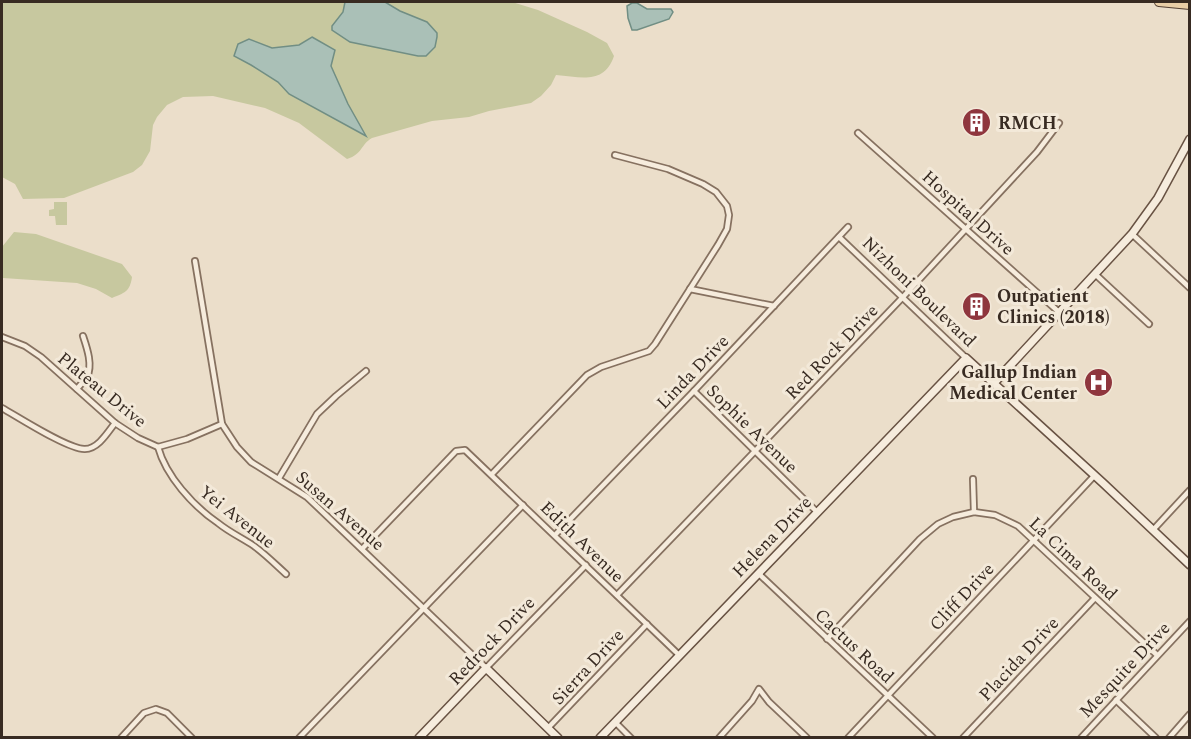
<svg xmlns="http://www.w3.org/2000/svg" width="1191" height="739" viewBox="0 0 1191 739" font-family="Spectral,serif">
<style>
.green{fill:#c7c89f}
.water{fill:#aac0b7;stroke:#718e84;stroke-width:1.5}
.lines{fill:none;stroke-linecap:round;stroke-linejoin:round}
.minor-casing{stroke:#867160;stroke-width:8}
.secondary-casing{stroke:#685243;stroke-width:10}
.primary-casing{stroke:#544033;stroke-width:10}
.minor{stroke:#f6ecdd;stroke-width:4.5}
.secondary{stroke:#f6ecdd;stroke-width:7}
.primary{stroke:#e9cea6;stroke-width:8}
.labels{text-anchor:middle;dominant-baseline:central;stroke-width:6;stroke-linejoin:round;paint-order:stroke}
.poi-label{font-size:18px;font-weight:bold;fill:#382b22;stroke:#f3e9d9;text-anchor:start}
.street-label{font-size:18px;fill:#382b22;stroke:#f3e9d9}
</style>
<rect width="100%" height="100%" fill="#ebdeca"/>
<g class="green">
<path d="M2 2H512L538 10 587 32 607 43 614 56C604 85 581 77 556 75L551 85 541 96 531 103 489 111 469 117 432 121 372 138C360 145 363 154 347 159L299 123 265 108 213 96 183 97 167 105 157 117 153 125 150 151 142 165 133 172 64 198 23 199 15 184 2 177Z"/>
<path d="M54 202H67V225H56L55 216H49V210L54 209Z"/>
<path d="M14 232 36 234 122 264 132 277C130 292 124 293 112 298L96 289 77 283 3 278 2 276V247Z"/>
</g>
<g class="water">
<path d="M345 2H385L400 11 427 22 437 33V37L435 47 426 56H418L350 42 332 30V26L343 12Z"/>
<path d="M632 3H637L647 9H671L673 12 669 19 637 30H632L628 18 627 6Z"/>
<path d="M312 37 335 50 331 66 348 104 366 136 289 94 278 82 251 65 234 56 238 44 249 39 272 48 299 45Z"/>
</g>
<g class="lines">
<defs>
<g id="minor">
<path d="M858 133 1060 313"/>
<path d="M1132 234 1190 288"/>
<path d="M839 237 966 358"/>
<path d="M195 261 222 424 237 447 251 462 307 497 486 668 586 565"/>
<path d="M1095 274 1149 324"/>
<path d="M690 289 774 306"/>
<path d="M2 337 25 346 41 357 115 423 138 438 158 447 187 439 222 424"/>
<path d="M77 389C80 385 84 381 87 377 93 365 87 348 83 336"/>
<path d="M694 391 817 512"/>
<path d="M2 408C18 417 69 450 85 449 98 449 108 432 115 423"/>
<path d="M158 447C166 476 193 506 218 523 229 532 242 538 254 546 265 554 275 564 286 574"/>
<path d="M492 474 587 375 601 367 649 351 655 344 718 245 727 229 729 215 727 206 716 192 703 184 668 169 615 155"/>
<path d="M279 478 317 414 336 396 366 371"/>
<path d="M973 479 974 512"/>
<path d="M1153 530 1190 490"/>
<path d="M555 535 694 391 848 227"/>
<path d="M362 549 456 451 465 450 679 655"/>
<path d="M758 573 933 738"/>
<path d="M617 595 903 297 1037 152 1059 123"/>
<path d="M827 639 920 539 938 524 953 517 974 512 995 515 1018 526 1157 655"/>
<path d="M1116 700 1156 738"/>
<path d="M615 722 631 738"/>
<path d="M548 728 647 624"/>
<path d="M121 738 144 713 156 709 167 713 192 738"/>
<path d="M299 738 523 505"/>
<path d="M719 738 752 701 759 689 769 702 807 738"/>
<path d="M848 738 1095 475"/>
<path d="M963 738 1095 598"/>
<path d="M1081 738 1190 621"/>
<path d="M1169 738 1190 714"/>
</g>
<g id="secondary">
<path d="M994 383 1132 234 1158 198 1190 139"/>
<path d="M419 738 486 668 558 738"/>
<path d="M600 738 966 358 1103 483 1190 565"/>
</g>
<path id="primary" d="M1159 2 1190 5"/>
</defs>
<use href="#minor" class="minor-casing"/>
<use href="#secondary" class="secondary-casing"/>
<use href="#primary" class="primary-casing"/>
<use href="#minor" class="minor"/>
<use href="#secondary" class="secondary"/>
<use href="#primary" class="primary"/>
</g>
<defs>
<symbol id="building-disc" viewBox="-11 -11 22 22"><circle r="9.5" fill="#8f363e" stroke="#f3e9d9"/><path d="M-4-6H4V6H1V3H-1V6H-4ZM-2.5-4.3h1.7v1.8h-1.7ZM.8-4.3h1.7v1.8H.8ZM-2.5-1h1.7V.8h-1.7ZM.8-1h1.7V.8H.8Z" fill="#fff"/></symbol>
<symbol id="hospital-disc" viewBox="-11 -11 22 22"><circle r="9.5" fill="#8f363e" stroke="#f3e9d9"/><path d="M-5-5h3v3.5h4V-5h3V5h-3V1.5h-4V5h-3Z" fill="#fff"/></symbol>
</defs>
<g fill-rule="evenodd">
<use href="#building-disc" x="960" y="106" width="33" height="33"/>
<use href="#building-disc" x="960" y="290" width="33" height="33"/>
<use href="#hospital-disc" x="1082" y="366" width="33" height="33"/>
</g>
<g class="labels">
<g class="poi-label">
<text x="998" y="123">RMCH</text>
<text x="997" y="296">Outpatient<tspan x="997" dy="21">Clinics (2018)</tspan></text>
<text x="1077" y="372" text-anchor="end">Gallup Indian<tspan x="1077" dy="21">Medical Center</tspan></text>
</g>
<g class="street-label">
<text transform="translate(968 213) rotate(42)">Hospital Drive</text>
<text transform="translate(919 292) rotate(44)">Nizhoni Boulevard</text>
<text transform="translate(832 352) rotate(-46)">Red Rock Drive</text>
<text transform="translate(693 372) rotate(-46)">Linda Drive</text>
<text transform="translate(102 390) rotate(39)">Plateau Drive</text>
<text transform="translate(752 429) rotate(44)">Sophie Avenue</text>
<text transform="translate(340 511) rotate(41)">Susan Avenue</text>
<text transform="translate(237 517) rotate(38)">Yei Avenue</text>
<text transform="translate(772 537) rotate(-46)">Helena Drive</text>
<text transform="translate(582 542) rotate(44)">Edith Avenue</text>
<text transform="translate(1073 559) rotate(43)">La Cima Road</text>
<text transform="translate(962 597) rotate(-47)">Cliff Drive</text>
<text transform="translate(492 641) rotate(-46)">Redrock Drive</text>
<text transform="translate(854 646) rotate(43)">Cactus Road</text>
<text transform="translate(1019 659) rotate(-47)">Placida Drive</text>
<text transform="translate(588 667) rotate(-47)">Sierra Drive</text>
<text transform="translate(1125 670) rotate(-47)">Mesquite Drive</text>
</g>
</g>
<rect width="1191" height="739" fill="none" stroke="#382b22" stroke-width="6"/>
</svg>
